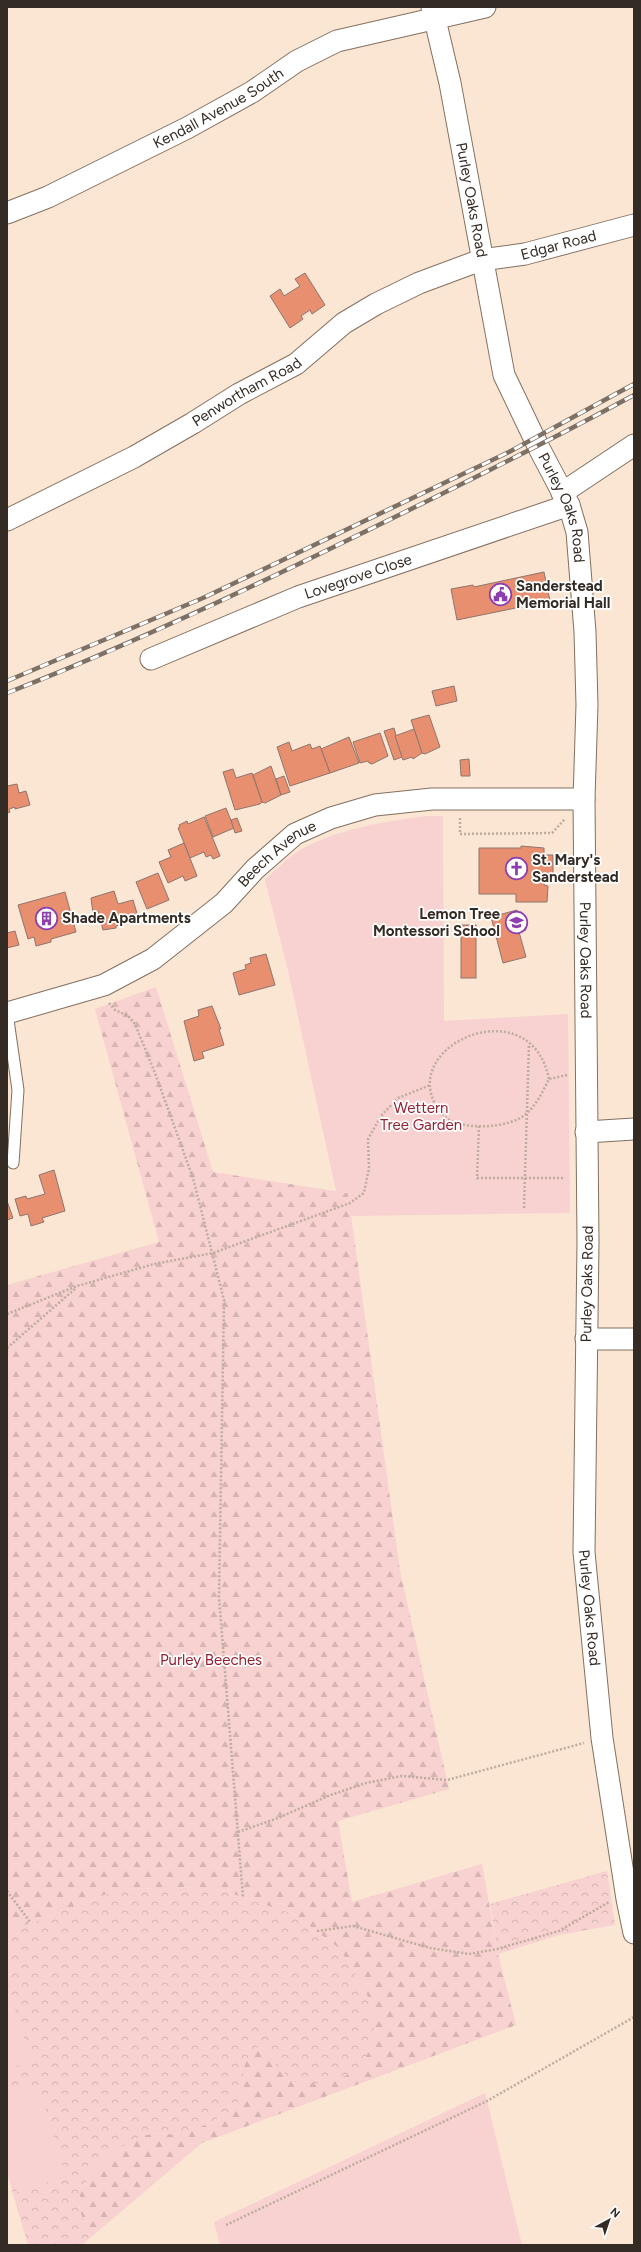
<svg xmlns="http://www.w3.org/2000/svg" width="641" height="2252" viewBox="0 0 641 2252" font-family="Figtree,sans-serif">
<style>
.forest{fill:url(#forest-firs)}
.park{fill:url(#park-crowns)}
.garden{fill:#f8d1d1}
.building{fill:#e88f70;stroke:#8e756d}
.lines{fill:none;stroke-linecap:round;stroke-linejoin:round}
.service-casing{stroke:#837060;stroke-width:13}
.minor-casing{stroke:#837060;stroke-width:23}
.path{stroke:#beac9d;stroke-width:2.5;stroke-dasharray:2 2;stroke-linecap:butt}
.service{stroke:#fff;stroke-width:11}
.minor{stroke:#fff;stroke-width:21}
.rail-casing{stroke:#7d7065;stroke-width:4.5}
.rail{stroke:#fff;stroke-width:3;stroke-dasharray:9;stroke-linecap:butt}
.labels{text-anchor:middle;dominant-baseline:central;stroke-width:3.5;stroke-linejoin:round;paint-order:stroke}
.street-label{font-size:15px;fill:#332b24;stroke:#fff}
.poi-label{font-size:15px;font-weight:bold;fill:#332b24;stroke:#fff;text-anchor:start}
.park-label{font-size:15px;fill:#922231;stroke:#fff}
</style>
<defs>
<pattern id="forest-firs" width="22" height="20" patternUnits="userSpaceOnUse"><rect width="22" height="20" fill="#f8d1d1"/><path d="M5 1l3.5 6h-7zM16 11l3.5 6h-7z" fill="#d5b4b3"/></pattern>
<pattern id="park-crowns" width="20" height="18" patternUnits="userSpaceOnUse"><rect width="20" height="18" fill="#f8d1d1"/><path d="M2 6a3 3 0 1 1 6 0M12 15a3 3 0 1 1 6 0" fill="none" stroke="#d5b4b3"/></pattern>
</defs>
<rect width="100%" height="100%" fill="#fbe5d3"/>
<path class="forest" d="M156 987 213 1172 348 1193 400 1571 449 1789 338 1821 352 1902 482 1864 498 1954 516 2025 202 2143 90 2238C87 2228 78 2212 79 2201 81 2174 126 2137 151 2134 159 2132 167 2135 175 2134 191 2132 225 2118 235 2106 251 2085 232 2066 258 2046L269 2052 277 2067 340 1949 293 1914 211 1887 120 1889 7 1932V1285L159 1242 95 1009Z"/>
<g class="park">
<path d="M607 1871 615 1925 559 1935 498 1954 490 1904Z"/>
<path d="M211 1887 293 1914 340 1949 369 1998 376 2039 358 2071 325 2084 295 2082 277 2067 269 2052 258 2047C232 2066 252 2085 235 2106 225 2118 191 2132 175 2134 167 2135 159 2132 151 2134 126 2138 81 2174 79 2201 78 2212 87 2228 90 2238L82 2245H28L7 2173V1932L120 1889Z"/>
</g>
<g class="garden">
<path d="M426 816H443L444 1021 568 1014 570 1213 351 1216 348 1193 336 1191 287 966 265 880C276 870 289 856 302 849 340 828 384 822 426 816Z"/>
<path d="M7 1982 31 2062 7 2069Z"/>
<path d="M38 2085 66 2177 17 2192 7 2160V2095Z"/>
<path d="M485 2093 522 2245H220L214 2222Z"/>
</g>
<g class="building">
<path d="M305 273 325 305 312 314 310 310 301 316 303 319 290 328 270 296 280 289 284 296 300 286 295 279Z"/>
<path d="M544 572 550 601 457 620 451 589 473 585 474 587Z"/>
<path d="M454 686 457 701 436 706 432 691Z"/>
<path d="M429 715 440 747 425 754 422 753 411 720Z"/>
<path d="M394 728 402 757 394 760 384 731Z"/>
<path d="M414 729 422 753 413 759 412 757 403 760 395 736Z"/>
<path d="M380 733 388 756 372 764 369 763 368 761 360 763 353 742Z"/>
<path d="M349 737 359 763 330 773 321 749Z"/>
<path d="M289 742 292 751 310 744 312 749 320 746 330 773 290 786 277 747Z"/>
<path d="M469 759 470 776H461L460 760Z"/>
<path d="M271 766 281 795 265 803 262 802 253 775Z"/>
<path d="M233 769 236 778 252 773 262 802 260 804 235 810 223 772Z"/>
<path d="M284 776 290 792 281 795 276 779Z"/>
<path d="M17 784 19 793 26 791 30 805 15 809V807L9 809 10 812 7 813V786Z"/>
<path d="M226 808 234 828 213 837 205 816Z"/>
<path d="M204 817 220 856 213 859 211 855 206 857 204 852 190 858 178 828 180 827 179 825 187 821 188 824Z"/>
<path d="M237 818 242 831 235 833 231 820Z"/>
<path d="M184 843 197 876 185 881 183 876 168 883 159 862 171 857 168 850Z"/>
<path d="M521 846 544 848V855H553V882H544V885L548 886 547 902H516V894H479V848H521Z"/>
<path d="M158 873 169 900 147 909 136 882Z"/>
<path d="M114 891 118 904 133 900 139 920 116 926V928L103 930 98 911 93 913 91 898Z"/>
<path d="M65 892 76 932 51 939V942L36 946 34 937 28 939 18 905Z"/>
<path d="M517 910 518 913 521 912 526 930 519 932 526 957 503 963 491 917Z"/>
<rect x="461" y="925" width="15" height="53"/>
<path d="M15 931 19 945 7 948V933Z"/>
<path d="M266 954 275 985 239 995 233 973 246 969 245 965 251 963 250 958Z"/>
<path d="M212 1006 221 1029H219L224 1045 202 1052 204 1058 194 1061 184 1021 199 1016 198 1010Z"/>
<path d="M54 1170 65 1211 42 1218 44 1222 31 1226 28 1214 20 1216 15 1199 26 1196 27 1199 45 1194 39 1175Z"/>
<path d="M7 1201 13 1218 7 1220Z"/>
</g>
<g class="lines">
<defs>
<path id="service" d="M7 1013 18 1090 13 1163"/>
<g id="minor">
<path id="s1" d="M432 7 450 83 504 375 539 448 569 505 577 532 585 632 587 705 584 799 588 1242 584 1552 602 1738 627 1899 634 1933"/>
<path id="s2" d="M7 213 48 197 187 128 252 92 297 61 337 41 485 7"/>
<path d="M562 493 634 445"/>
<path id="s3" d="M7 520 134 457 193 423 239 394 296 364 344 323 376 304 419 283 481 260 525 254 634 225"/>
<path id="s4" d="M151 659 298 597 569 505"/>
<path id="s5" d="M7 1013 104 985 153 959 224 903 255 869 295 834 331 818 375 805 432 799H584"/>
<path d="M586 1132 634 1129"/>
<path d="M586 1339H634"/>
</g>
</defs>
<use href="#service" class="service-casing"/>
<use href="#minor" class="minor-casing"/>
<g class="path">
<path d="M460 818V834L552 833 565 819"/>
<path d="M109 1003 115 1010 128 1016 135 1024 155 1073 193 1178 224 1300 219 1597 243 1897"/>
<path d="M549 1079C530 984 388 1049 442 1114 458 1132 511 1129 527 1113 537 1104 543 1091 549 1079L567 1075"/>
<path d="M479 1126 477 1178H564"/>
<path d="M524 1208 529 1044"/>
<path d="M7 1314 77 1286 154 1264 213 1253 350 1203 364 1193 369 1168 368 1139 381 1116 398 1098 430 1085"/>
<path d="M7 1348 76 1288"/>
<path d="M238 1832 278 1818 328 1796 366 1783 402 1776 447 1780 584 1743"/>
<path d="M7 1891 30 1922"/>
<path d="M317 1931 353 1926 430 1948 469 1954 497 1949 559 1931 609 1902"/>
<path d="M226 2225 487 2101 634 2017"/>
</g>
<use href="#service" class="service"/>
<use href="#minor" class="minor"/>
<defs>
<g id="rail">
<path d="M7 681 203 598 509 452 634 384"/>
<path d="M7 693C123 648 236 595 348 540 444 493 540 446 634 395"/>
</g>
</defs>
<use href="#rail" class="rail-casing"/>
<use href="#rail" class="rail"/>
</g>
<defs>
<symbol id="civic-ring" viewBox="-11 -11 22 22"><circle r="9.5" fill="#fff" stroke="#8d3eaf" stroke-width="1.5"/><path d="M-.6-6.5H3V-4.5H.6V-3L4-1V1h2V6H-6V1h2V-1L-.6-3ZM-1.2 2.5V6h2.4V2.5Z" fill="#8d3eaf"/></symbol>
<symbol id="church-ring" viewBox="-11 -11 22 22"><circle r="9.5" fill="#fff" stroke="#8d3eaf" stroke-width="1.5"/><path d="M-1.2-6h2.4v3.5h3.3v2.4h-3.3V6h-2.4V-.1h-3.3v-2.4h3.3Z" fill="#8d3eaf"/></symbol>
<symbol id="building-ring" viewBox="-11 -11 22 22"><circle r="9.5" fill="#fff" stroke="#8d3eaf" stroke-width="1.5"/><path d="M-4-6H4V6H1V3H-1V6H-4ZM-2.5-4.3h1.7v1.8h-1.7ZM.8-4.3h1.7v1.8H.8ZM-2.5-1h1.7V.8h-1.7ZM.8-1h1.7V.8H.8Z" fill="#8d3eaf"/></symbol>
<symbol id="school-ring" viewBox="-11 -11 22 22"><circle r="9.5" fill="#fff" stroke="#8d3eaf" stroke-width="1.5"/><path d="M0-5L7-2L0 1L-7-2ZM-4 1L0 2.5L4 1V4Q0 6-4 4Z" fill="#8d3eaf"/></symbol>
</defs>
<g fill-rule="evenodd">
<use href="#civic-ring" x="488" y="582" width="25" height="25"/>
<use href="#church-ring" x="504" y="856" width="25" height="25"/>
<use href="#building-ring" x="34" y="906" width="25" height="25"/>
<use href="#school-ring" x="504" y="910" width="25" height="25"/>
</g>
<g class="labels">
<g class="street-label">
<text stroke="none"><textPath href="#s2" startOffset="236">Kendall Avenue South</textPath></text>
<text stroke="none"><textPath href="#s1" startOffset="197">Purley Oaks Road</textPath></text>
<text stroke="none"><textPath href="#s3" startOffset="622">Edgar Road</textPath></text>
<text stroke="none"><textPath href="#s3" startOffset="272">Penwortham Road</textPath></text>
<text stroke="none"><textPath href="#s1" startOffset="521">Purley Oaks Road</textPath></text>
<text stroke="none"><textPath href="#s4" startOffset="223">Lovegrove Close</textPath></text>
<text stroke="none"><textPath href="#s5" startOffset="320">Beech Avenue</textPath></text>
<text stroke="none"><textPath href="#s1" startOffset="977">Purley Oaks Road</textPath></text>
<text transform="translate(587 1284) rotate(-89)">Purley Oaks Road</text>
<text stroke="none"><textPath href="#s1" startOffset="1625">Purley Oaks Road</textPath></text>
</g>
<g class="poi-label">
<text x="516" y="586">Sanderstead<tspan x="516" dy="17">Memorial Hall</tspan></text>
<text x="532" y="860">St. Mary's<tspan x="532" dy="17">Sanderstead</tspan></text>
<text x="500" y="914" text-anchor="end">Lemon Tree<tspan x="500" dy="17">Montessori School</tspan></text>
<text x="62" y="918">Shade Apartments</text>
</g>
<g class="park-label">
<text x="421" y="1108">Wettern<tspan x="421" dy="17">Tree Garden</tspan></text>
<text x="211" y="1660">Purley Beeches</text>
</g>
</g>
<rect width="641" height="2252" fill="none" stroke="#332b24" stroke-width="16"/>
<g transform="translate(609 2220) rotate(40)" stroke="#ffffff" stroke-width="3" paint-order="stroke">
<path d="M0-3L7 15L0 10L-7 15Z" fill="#332b24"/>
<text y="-6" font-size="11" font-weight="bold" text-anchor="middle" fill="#332b24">N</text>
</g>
</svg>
